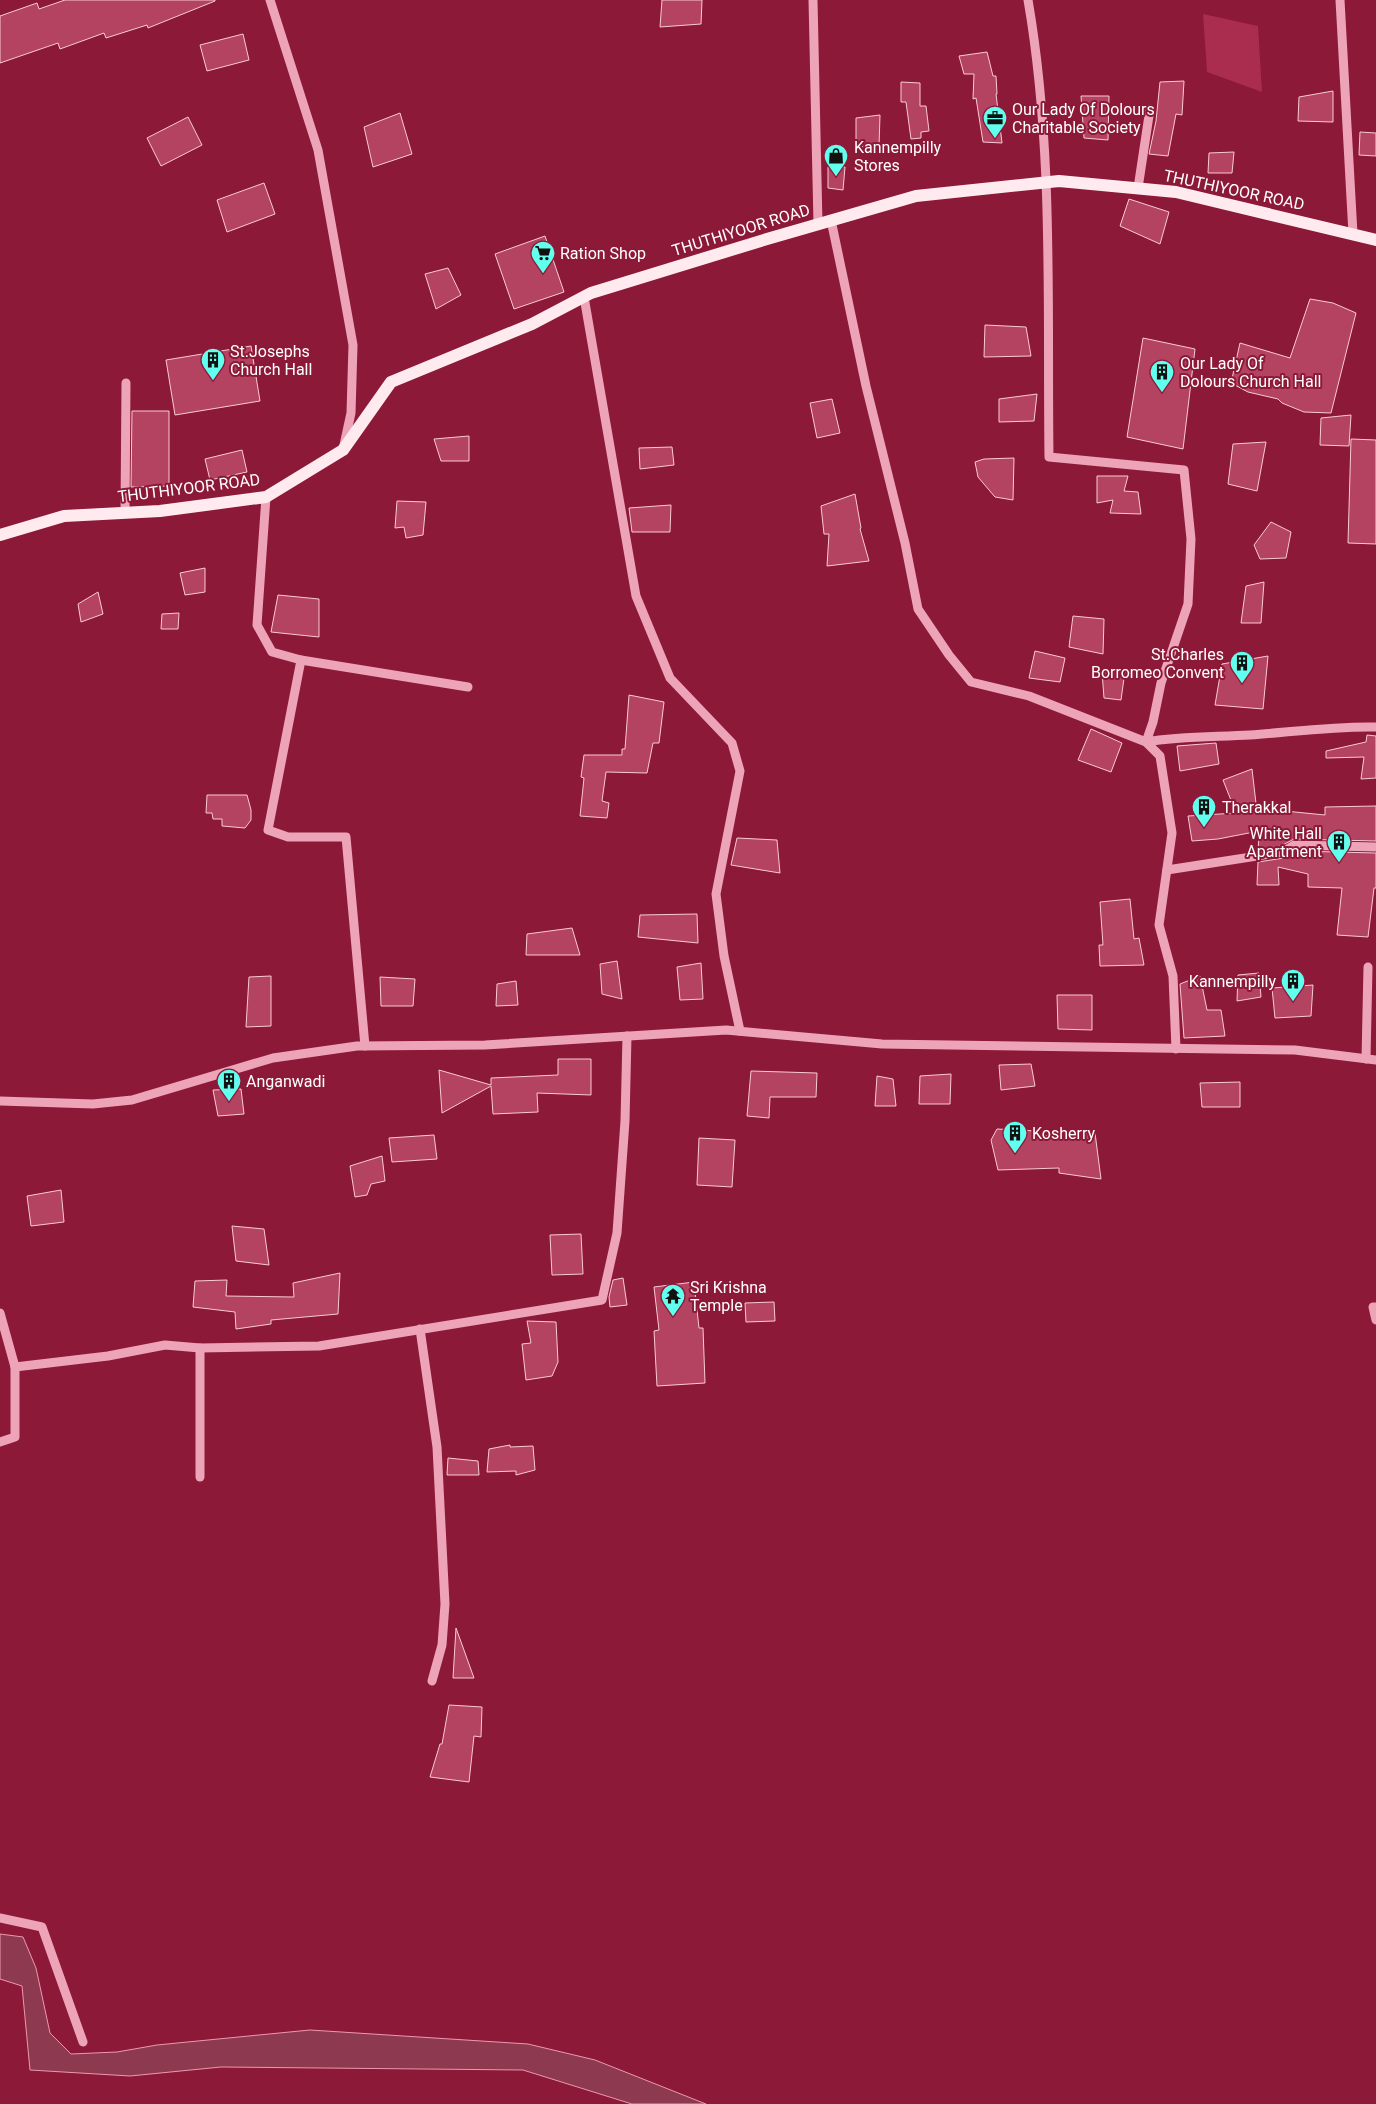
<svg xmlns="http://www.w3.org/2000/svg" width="1376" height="2104" viewBox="0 0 1376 2104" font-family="Roboto,sans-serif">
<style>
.green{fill:#aa2c4f}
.water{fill:#8d3a50;stroke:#f097b0}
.building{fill:#b44261;stroke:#facad7}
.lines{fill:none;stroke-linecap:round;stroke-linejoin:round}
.minor{stroke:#eea4b8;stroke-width:9}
.major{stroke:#ffebef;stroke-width:12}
.labels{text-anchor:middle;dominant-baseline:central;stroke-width:4;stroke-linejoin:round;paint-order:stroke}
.poi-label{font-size:16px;fill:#fff;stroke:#8c1937;text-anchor:start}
.street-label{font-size:16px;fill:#fff;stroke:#8c1937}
</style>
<rect width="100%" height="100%" fill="#8c1937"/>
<path class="green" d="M1203 14 1258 26 1262 92 1207 72Z"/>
<path class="water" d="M0 1934 23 1937 36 1968 50 2033 71 2054 117 2052 157 2045 310 2030 528 2044 595 2060 706 2104H632L523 2070 221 2067 130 2076 30 2070 22 1986 0 1979Z"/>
<g class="building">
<path d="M65 0H215V1L148 28 147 25 106 38 104 33 60 49 58 43 0 63V16L37 3 39 9Z"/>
<path d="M662 0H702L701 24 660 27Z"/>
<path d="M243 34 249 60 207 71 200 45Z"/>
<path d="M987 52 993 76H996L997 94H996L1002 143 983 142 976 98 973 99 974 74H964L959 56Z"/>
<path d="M1184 81 1182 115 1176 114 1168 156 1149 154 1156 121 1160 82Z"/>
<path d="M901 82 920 83V106H926L929 131 921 132V138L911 139 906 102H901Z"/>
<path d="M1333 91V122L1298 121 1299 97Z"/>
<path d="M1081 96H1109L1108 140 1084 138Z"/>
<path d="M400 113 412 154 373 167 364 127Z"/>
<path d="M880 115 879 146 856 147V118Z"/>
<path d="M188 117 202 145 161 166 147 138Z"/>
<path d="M1360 132 1376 133V156L1359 155Z"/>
<path d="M1234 152 1232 173H1208L1209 153Z"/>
<path d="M828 167H845L843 190 828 188Z"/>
<path d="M264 183 275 214 227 232 217 200Z"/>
<path d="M1129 199 1169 212 1160 244 1120 226Z"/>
<path d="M545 236 564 292 514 309 495 254Z"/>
<path d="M448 268 461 295 436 309 425 274Z"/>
<path d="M1310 299 1333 303 1356 313 1331 413 1304 412 1282 403 1278 399 1248 392 1231 383 1240 343 1290 358Z"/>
<path d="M985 325 1026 327 1031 356 984 357Z"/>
<path d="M1143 338 1195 349 1183 449 1127 437Z"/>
<path d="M251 346 260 401 175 415 166 360Z"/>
<path d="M1037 394 1034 421 999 422V399Z"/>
<path d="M832 399 840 433 817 438 810 403Z"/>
<path d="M132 411H169V486L131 487Z"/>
<path d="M1351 415 1349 446 1320 445 1321 418Z"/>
<path d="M469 436V461H441L434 439Z"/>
<path d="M1351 439 1376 440V544L1348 543Z"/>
<path d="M1266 442 1257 491 1228 484 1233 444Z"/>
<path d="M672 447 674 465 640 469 639 448Z"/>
<path d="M242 450 247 472 210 480 205 459Z"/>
<path d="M1014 458 1013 500 995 497 978 477 975 462 984 459Z"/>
<path d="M1097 476H1128L1124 491 1138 492 1141 514 1110 513 1113 500 1097 503Z"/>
<path d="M855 494 861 528 860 529 869 561 827 566 829 534H824L821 506Z"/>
<path d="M397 501 426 502 423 535 406 538 404 527 395 528Z"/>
<path d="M671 505 670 532H632L629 508Z"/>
<path d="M1271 522 1291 532 1286 558 1260 559 1254 545Z"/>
<path d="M205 568V592L185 595 180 573Z"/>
<path d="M1264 582 1261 623H1241L1246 586Z"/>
<path d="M98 592 103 614 81 622 78 604Z"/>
<path d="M278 595 319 599V637L271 632Z"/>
<path d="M179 613 178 629H161L162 614Z"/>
<path d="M1073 616 1104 619 1103 654 1069 647Z"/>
<path d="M1035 651 1065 658 1060 682 1029 678Z"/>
<path d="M1268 656 1263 709 1215 705 1222 664Z"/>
<path d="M1125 671 1121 700 1104 698 1102 672Z"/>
<path d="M629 695 664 702 659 743H653L647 773 606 772 602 801 609 803 607 818 580 816 584 778 581 777 584 755H622V749H625Z"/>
<path d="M1091 729 1122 743 1111 772 1078 760Z"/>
<path d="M1367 735 1376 736V778L1361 779 1364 757 1326 758V751L1366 742Z"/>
<path d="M1216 743 1219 764 1180 771 1177 746Z"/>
<path d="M1252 769 1257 812 1285 811 1325 815V807L1376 806V841L1294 839 1281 846 1258 850 1259 837H1254V832L1218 839 1192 841 1188 816 1236 813 1223 780Z"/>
<path d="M207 795H247L251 810V820L245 828 222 826V819H213L212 813H206Z"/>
<path d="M737 838 777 840 780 873 731 865Z"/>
<path d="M1296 851 1376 853V888H1374L1368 937 1337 935 1342 888 1308 887V874L1278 867 1279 885H1257L1258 862 1284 858Z"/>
<path d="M1130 899 1134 939 1139 938 1144 965 1100 966 1099 945H1103L1100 902Z"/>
<path d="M697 914 698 943 638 937 640 915Z"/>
<path d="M572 928 580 955H526L527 934Z"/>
<path d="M617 961 622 999 602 994 600 964Z"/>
<path d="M701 963 703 999 680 1000 677 967Z"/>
<path d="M1259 973 1261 997 1237 1001 1238 975Z"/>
<path d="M271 976V1026L246 1027 249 977Z"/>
<path d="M1200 976 1207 1010H1221L1225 1036 1184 1038 1180 984Z"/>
<path d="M380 977 415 979 413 1006H381Z"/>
<path d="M516 981 518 1005 496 1006 497 984Z"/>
<path d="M1313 985 1311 1016 1275 1018 1272 988Z"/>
<path d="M1057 995H1092V1030L1058 1029Z"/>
<path d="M558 1059H591V1095L537 1093 538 1112 493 1114 491 1086 442 1113 439 1070 491 1085V1078L558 1075Z"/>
<path d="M1031 1064 1035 1086 1001 1090 999 1065Z"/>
<path d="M751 1071 817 1073 816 1097H770L769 1118 747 1116Z"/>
<path d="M951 1074 950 1104H919L920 1076Z"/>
<path d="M877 1076 893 1079 896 1106H875Z"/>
<path d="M1240 1082V1107H1202L1200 1083Z"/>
<path d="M241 1089 244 1114 218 1116 213 1090Z"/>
<path d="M997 1129 1037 1131V1136L1095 1133 1101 1179 1059 1173V1168L998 1170 991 1140Z"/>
<path d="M434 1135 437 1159 392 1162 389 1138Z"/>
<path d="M699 1138 735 1140 732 1187 697 1185Z"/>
<path d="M382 1156 385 1181 371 1184 367 1195 355 1197 350 1166Z"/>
<path d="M61 1190 64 1222 31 1226 27 1196Z"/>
<path d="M232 1226 264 1229 269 1265 236 1261Z"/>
<path d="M581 1234 583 1274 552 1275 550 1235Z"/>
<path d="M340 1273 338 1314 271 1320V1324L236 1329 235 1312 193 1307 195 1281 227 1280 226 1296 294 1297 293 1283Z"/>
<path d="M623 1278 627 1305 610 1307 609 1297 613 1280Z"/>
<path d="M694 1282 699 1328H703L705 1383 657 1386 654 1331 659 1330 654 1287Z"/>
<path d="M774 1302 775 1321 746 1322 745 1303Z"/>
<path d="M527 1321 556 1322 558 1362 552 1376 526 1380 522 1344 531 1343Z"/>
<path d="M510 1445V1447L533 1446 535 1470 516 1475V1471L487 1472 489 1449Z"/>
<path d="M448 1458 478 1461 479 1475H447Z"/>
<path d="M456 1628 474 1678H453Z"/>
<path d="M449 1705 482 1707 481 1737 474 1736 469 1782 430 1777 440 1744H442Z"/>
</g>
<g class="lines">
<g class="minor">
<path d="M270 0 318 150 353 345 351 413 344 445"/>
<path d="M813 0 818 224"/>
<path d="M1028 0C1054 150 1047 305 1049 457L1184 470 1191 539 1188 604 1161 683 1153 722 1146 742C1180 736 1215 737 1250 735 1292 732 1334 726 1376 727"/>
<path d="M1340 0 1353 234"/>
<path d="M1138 188 1150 109"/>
<path d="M831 220 866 386 905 543 918 609 949 655 971 682 1029 696 1146 742 1160 756 1172 833 1159 925 1173 976 1176 1049"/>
<path d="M584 297 636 596 670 678 732 743 740 771 716 894 724 956 740 1031"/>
<path d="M266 497 257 625 272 652 301 660 268 830 288 837H346L365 1046"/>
<path d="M125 513 126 383"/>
<path d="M301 660 468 687"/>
<path d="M1167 870 1283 852 1294 845 1376 847"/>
<path d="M1366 1059 1368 967"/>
<path d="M0 1101 93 1104 132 1100 273 1058 357 1046 485 1045 726 1030 882 1044 1295 1050 1376 1060"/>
<path d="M1376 1307H1373L1376 1320"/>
<path d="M0 1313 15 1367V1437L0 1442"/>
<path d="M420 1329 437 1447 445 1604 442 1645 432 1681"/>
<path d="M15 1367 108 1356 165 1345 200 1348 319 1346 602 1300 617 1233 625 1121 627 1036"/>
<path d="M200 1477V1348"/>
<path d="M0 1918 42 1927 83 2042"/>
</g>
<path class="major" d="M0 535 64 516 160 511 266 497 343 450 391 382 532 324 591 293 767 239 916 196 1059 181 1176 192 1376 240"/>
</g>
<defs>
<symbol id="office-pin" viewBox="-11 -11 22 30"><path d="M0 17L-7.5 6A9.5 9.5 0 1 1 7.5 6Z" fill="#61ffed" stroke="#8c1937"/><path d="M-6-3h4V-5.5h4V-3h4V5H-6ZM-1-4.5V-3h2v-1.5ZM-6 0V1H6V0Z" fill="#111"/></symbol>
<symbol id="shop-pin" viewBox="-11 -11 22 30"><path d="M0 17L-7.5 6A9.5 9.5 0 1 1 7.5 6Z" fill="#61ffed" stroke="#8c1937"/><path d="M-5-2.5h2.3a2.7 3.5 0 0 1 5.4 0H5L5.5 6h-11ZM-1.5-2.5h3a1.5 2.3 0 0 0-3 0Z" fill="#111"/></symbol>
<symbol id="supermarket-pin" viewBox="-11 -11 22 30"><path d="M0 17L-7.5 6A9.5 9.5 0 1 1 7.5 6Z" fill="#61ffed" stroke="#8c1937"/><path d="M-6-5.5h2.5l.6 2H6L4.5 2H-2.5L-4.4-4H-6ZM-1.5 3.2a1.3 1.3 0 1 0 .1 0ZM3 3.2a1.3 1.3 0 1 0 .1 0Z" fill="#111"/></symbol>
<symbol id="building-pin" viewBox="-11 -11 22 30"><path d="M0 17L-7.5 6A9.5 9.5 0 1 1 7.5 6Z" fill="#61ffed" stroke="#8c1937"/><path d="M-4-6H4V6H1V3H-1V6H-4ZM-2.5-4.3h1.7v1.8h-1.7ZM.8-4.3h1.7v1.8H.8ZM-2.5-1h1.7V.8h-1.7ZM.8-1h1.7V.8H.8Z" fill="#111"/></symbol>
<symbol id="temple-pin" viewBox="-11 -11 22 30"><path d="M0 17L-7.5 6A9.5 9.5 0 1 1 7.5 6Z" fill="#61ffed" stroke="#8c1937"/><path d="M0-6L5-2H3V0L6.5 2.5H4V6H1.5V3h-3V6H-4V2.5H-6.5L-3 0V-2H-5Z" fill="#111"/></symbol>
</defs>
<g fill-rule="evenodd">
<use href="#office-pin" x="981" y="104" width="28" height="38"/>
<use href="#shop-pin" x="822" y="142" width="28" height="38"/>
<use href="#supermarket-pin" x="529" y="239" width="28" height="38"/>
<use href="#building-pin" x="199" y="346" width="28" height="38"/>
<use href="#building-pin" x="1148" y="358" width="28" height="38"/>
<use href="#building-pin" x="1228" y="649" width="28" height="38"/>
<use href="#building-pin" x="1190" y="793" width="28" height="38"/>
<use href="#building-pin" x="1325" y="828" width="28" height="38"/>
<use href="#building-pin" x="1279" y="967" width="28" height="38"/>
<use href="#building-pin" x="215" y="1067" width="28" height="38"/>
<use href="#building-pin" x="1001" y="1119" width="28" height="38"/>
<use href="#temple-pin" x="659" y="1282" width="28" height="38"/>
</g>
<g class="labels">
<g class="poi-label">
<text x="1012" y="109">Our Lady Of Dolours<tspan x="1012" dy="18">Charitable Society</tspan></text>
<text x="854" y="147">Kannempilly<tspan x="854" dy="18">Stores</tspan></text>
<text x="560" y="253">Ration Shop</text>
<text x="230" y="351">St.Josephs<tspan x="230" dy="18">Church Hall</tspan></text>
<text x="1180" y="363">Our Lady Of<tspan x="1180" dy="18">Dolours Church Hall</tspan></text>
<text x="1224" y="654" text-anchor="end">St.Charles<tspan x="1224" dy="18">Borromeo Convent</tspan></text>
<text x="1222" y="807">Therakkal</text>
<text x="1322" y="833" text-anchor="end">White Hall<tspan x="1322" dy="18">Apartment</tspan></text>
<text x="1276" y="981" text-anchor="end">Kannempilly</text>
<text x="246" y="1081">Anganwadi</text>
<text x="1032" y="1133">Kosherry</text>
<text x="690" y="1287">Sri Krishna<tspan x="690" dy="18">Temple</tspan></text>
</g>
<g class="street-label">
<text transform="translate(1234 190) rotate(12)">THUTHIYOOR ROAD</text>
<text transform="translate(741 230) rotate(-17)">THUTHIYOOR ROAD</text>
<text transform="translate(189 488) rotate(-7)">THUTHIYOOR ROAD</text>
</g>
</g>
</svg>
